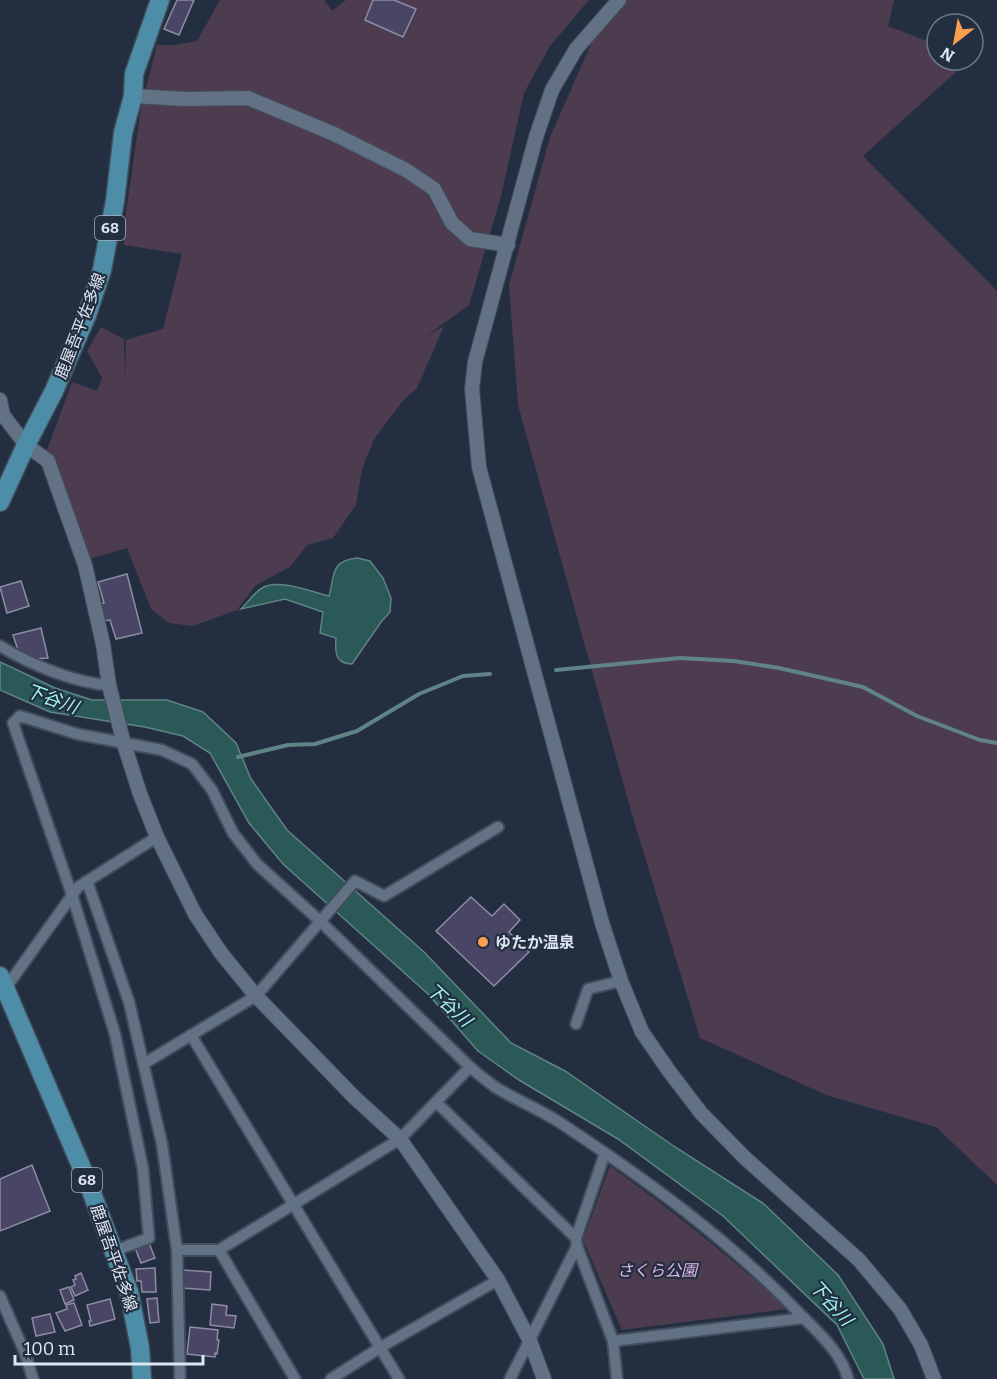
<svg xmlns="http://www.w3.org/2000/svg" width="997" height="1379" viewBox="0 0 997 1379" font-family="Bitter,'Noto Sans JP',serif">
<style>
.green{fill:#4d3c50}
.water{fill:#2a5957;stroke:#608385;stroke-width:1.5}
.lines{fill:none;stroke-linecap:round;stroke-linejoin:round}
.stream{stroke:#608385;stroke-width:4}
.building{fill:#494564;stroke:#8d8ca3;stroke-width:1.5}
.minor-casing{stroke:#424d5b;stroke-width:14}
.tertiary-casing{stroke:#424d5b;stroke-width:16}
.primary-casing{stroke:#424d5b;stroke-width:21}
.minor{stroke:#637185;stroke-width:10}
.tertiary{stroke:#637185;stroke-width:14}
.primary{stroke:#4d8da8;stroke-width:18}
.poi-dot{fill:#fa9f4f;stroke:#232f40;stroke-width:2}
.labels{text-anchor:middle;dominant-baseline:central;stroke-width:4.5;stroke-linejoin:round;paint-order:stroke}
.shield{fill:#232f40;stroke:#a5aebb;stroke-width:1.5}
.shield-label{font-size:15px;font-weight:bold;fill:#dde5f0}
.street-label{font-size:16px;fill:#dde5f0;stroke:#232f40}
.poi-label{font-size:16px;font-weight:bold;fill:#dde5f0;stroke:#232f40;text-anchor:start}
.park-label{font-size:16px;font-style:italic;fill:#e1b7e8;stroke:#232f40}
.water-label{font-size:18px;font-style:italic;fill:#a1f5f0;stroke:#232f40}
</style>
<rect width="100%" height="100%" fill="#232f40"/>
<g class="green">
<path d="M220 0H324L332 11 346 0H589L550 46 524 93 501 196 469 305 425 337 444 326 417 388 401 403 374 439 362 469 356 505 333 538 307 545 290 567 256 585 237 610 193 626 169 623 151 609 127 548 89 559 46 453 72 382 97 391 102 378 87 351 101 327 124 339 125 379 126 340 163 329 182 254 124 245V226L141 108 157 45H175L197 41Z"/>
<path d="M618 0H894L888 26 937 45V60H969L863 156 997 291V1185L936 1127 829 1096 700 1038 631 811 518 405 509 285 550 137 603 17Z"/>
<path d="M610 1166C674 1212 730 1256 787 1309L622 1330 583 1240Z"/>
</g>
<g class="water">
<path d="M357 558 370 561 383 578 391 598 390 612 381 622 352 664C335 664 335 652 336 638L320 633 323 612 285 599 241 609C247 603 254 593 262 588 277 578 312 592 329 596 335 575 330 561 357 558Z"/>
<path d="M0 662 55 688 92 700H167L203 712 236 743 251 779 287 830 424 952 511 1043 565 1071 675 1147 764 1204 838 1275 883 1344 894 1379H864L837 1325 723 1216 618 1139 519 1080 478 1051 428 994 283 864 249 823 210 753 183 736 145 727 50 712 0 690Z"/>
</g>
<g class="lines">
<g class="stream">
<path d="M556 670 680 658 734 661 779 668 863 687 917 716 980 740 997 743"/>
<path d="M238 757 288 745 315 744 357 731 419 694 463 676 490 674"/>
</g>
</g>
<g class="building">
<path d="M177 0H194L179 35 164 29Z"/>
<path d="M373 0H394L416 9 403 37 365 20Z"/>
<path d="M127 574 142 633 116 639 110 620 103 621 97 604 104 603 98 582Z"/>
<path d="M21 581 29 606 7 613 0 587Z"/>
<path d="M41 628 48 658 33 659 18 650 13 635Z"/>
<path d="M471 897 492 916 504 904 520 920 509 932 529 952 494 986 436 931Z"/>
<path d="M32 1165 50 1211 0 1231V1179Z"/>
<path d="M149 1243 155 1258 141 1263 135 1248Z"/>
<path d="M155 1268 156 1292H142L141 1281H137L136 1269Z"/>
<path d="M183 1270 211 1272 210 1290 182 1288Z"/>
<path d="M81 1273 88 1290 75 1296 71 1287 75 1285 73 1280 76 1279 75 1276Z"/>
<path d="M69 1287 74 1300 65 1304 60 1290Z"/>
<path d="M157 1298 159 1322 150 1323 147 1299Z"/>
<path d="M110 1299 115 1319 90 1326 89 1321H91L87 1305Z"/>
<path d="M74 1303 82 1325 65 1331 56 1313 67 1309 66 1305Z"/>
<path d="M212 1304 227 1306 226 1315 236 1316 234 1328 210 1325Z"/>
<path d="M50 1314 55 1332 36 1336 32 1318Z"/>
<path d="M190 1327 218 1330 217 1340H219L217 1354 215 1353V1357L187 1354Z"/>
</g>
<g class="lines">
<defs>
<g id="minor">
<path d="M0 646C30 664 74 683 109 685"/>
<path d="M87 881 129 1002 162 1144 177 1250 180 1379"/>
<path d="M5 989 78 887 157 837"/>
<path d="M576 1024 588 989 621 981"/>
<path d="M191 1035 399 1379"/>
<path d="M145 1063 256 996 355 881 384 896 498 827"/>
<path d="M436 1102 576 1238"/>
<path d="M605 1153 576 1238 577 1246 613 1341 617 1379"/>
<path d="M177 1250H219L400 1139 470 1067"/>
<path d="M219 1250 295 1379"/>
<path d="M114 1251 149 1238 143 1169 115 1034 72 895 13 723 20 716 77 734 162 750 192 764 212 790 233 833 257 864 321 922 470 1067C478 1074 487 1081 495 1087 516 1100 539 1109 559 1122 644 1178 726 1237 797 1311 816 1331 841 1351 848 1379"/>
<path d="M0 1296 25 1353 33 1379"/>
<path d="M613 1341 804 1318"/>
<path d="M331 1379 381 1347 498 1280"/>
<path d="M510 1379 577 1246"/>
</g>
<g id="tertiary">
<path d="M619 0 576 49 552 90 536 137 475 362 472 389 479 467 602 923 621 981 642 1032 669 1071 701 1113 745 1158 859 1260 900 1309 921 1345 934 1379"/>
<path d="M133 96 185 99 248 98 334 134 406 170 434 189 452 223 470 239 508 245"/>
<path d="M0 400 3 415 26 445 48 461 85 565 103 644 109 685 124 744 140 794 157 837 195 914 221 953 256 996 355 1098 400 1139 498 1280 530 1341 544 1379"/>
</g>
<g id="primary">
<path d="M0 502 26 445 54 391 87 315 102 270 115 201 123 133 133 96 134 74 160 0"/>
<path d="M0 976 87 1180 129 1292 140 1348 142 1379"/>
</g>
</defs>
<use href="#minor" class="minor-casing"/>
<use href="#tertiary" class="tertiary-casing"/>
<use href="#primary" class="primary-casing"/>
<use href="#minor" class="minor"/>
<use href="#tertiary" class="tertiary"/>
<use href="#primary" class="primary"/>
</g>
<circle class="poi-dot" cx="483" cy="942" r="6"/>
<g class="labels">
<g class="shield">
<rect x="95" y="216" width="30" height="24" rx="4.5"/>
<rect x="72" y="1168" width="30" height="24" rx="4.5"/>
</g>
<g class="shield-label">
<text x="110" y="228">68</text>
<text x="87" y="1180">68</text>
</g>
<g class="street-label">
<text transform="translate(80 326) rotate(-69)">鹿屋吾平佐多線</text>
<text transform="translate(114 1258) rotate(71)">鹿屋吾平佐多線</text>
</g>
<g class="poi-label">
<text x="495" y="942">ゆたか温泉</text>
</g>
<g class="park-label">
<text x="657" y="1270">さくら公園</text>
</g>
<g class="water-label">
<text transform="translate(52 699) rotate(20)">下谷川</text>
<text transform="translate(449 1005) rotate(43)">下谷川</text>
<text transform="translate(831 1303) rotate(48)">下谷川</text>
</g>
</g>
<g transform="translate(955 42) rotate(211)"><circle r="28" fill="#232f40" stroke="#6d7886" stroke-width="1.5"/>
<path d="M0-4.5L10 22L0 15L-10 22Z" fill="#fa9f4f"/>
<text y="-9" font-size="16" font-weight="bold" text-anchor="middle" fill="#dde5f0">N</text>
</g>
<path d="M15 1355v9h188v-9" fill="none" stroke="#dde5f0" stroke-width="3"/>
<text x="24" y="1355" font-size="18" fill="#dde5f0" stroke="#232f40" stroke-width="4.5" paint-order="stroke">100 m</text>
</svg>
